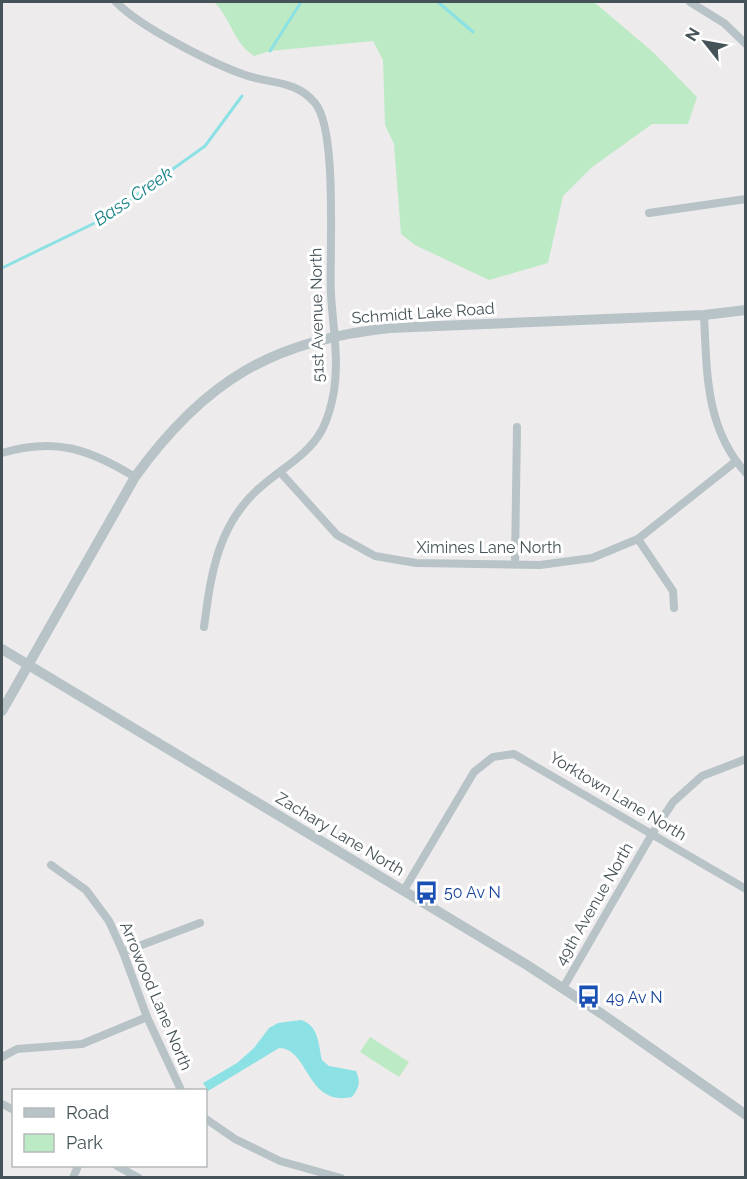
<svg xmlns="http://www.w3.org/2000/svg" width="747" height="1179" viewBox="0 0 747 1179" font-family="Raleway,sans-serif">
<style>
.green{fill:#bceac5}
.water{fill:#8ce1e4}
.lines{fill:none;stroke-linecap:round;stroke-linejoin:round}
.stream{stroke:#8ce1e4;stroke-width:3}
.minor{stroke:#b7c3c7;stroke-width:8}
.tertiary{stroke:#b7c3c7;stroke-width:10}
.labels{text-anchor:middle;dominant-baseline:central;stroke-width:6;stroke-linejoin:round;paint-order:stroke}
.street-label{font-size:16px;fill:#455257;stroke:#fff}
.transit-label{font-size:16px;fill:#164399;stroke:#fff;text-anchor:start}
.water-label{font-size:18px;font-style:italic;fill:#158185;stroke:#fff}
</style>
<rect width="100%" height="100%" fill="#eeebec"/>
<g class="green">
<path d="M214 2H594L654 53 697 97 688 124H652L591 168 563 196 548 263 489 280 415 245 401 234 394 144 385 125 383 60 373 41 270 51 254 56C232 41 232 20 214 2Z"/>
<path d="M370 1037 409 1062 399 1077 360 1052Z"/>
</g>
<path class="water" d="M301 1020C319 1026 318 1043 322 1060L329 1066 356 1071C361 1082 359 1088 352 1097 306 1107 309 1048 279 1048L208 1091 203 1083 237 1063 254 1048 269 1028 278 1023Z"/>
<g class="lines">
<g class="stream">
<path d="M438 2 473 32"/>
<path d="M270 51 301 2"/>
<path d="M2 268 103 219 205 146 242 96"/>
</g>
<g class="minor">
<path d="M116 2C140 27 211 63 245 75 271 84 296 80 315 103 338 130 329 256 331 295 333 327 339 359 334 391 332 403 328 418 322 430 308 455 284 467 263 485 218 522 211 573 204 627"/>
<path d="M690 2 724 23 746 44"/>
<path d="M649 213 746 199"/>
<path d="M704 315C707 372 705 428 746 473"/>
<path d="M2 453C55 437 89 449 135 477"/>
<path d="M281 473 337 535 375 556 416 563 540 565 592 558 638 539 735 462"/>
<path d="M638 539 673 591 674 608"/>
<path d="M515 563 517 427"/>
<path d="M51 865 86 890 109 921 123 952 147 1017 181 1090"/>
<path d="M404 890 474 772 493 757 514 754 746 889"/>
<path d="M123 952 200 923"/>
<path d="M563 988 652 834 673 802 702 776 746 759"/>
<path d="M2 1057 17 1049 82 1044 147 1017"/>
<path d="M2 1104 14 1110"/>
<path d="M206 1119 235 1139 280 1161 341 1178"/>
<path d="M117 1166 139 1178"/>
<path d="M73 1178 78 1166"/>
</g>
<g class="tertiary">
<path d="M2 649 527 965 602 1014 746 1115"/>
<path d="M2 711 135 477C204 381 273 340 390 328L704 315 746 310"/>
</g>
</g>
<defs>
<symbol id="bus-bare" viewBox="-9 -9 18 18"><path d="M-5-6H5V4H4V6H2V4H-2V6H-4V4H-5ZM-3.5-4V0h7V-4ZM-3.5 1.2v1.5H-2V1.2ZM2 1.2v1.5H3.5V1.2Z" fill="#1a4fb4" stroke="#fff" stroke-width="2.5" paint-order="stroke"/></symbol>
</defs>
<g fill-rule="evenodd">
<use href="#bus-bare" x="410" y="876" width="33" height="33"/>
<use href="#bus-bare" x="572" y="980" width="33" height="33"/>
</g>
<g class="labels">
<g class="street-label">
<text transform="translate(423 313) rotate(-4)">Schmidt Lake Road</text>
<text transform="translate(317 315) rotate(-91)">51st Avenue North</text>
<text x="489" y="547">Ximines Lane North</text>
<text transform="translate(618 796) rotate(31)">Yorktown Lane North</text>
<text transform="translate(340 834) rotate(31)">Zachary Lane North</text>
<text transform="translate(594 904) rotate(-60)">49th Avenue North</text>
<text transform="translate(156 996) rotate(67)">Arrowood Lane North</text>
</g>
<g class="transit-label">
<text x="444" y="892">50 Av N</text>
<text x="606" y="997">49 Av N</text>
</g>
<g class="water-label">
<text transform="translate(133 196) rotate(-34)">Bass Creek</text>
</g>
</g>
<rect width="747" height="1179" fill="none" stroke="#455257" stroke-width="6"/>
<rect x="12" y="1089" width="195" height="78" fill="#ffffff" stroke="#b5babc" stroke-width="1.5"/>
<rect x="24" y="1108" width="30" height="9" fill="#b7c3c7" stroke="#b5babc" stroke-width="1.5"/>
<text x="66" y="1119" font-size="18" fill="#455257">Road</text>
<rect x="24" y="1134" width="30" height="18" fill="#bceac5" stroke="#b5babc" stroke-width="1.5"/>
<text x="66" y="1149" font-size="18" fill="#455257">Park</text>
<g transform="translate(705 42) rotate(301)" stroke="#ffffff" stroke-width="4.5" paint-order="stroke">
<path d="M0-4.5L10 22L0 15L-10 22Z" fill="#455257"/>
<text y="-9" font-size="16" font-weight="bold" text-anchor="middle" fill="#455257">N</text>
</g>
</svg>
